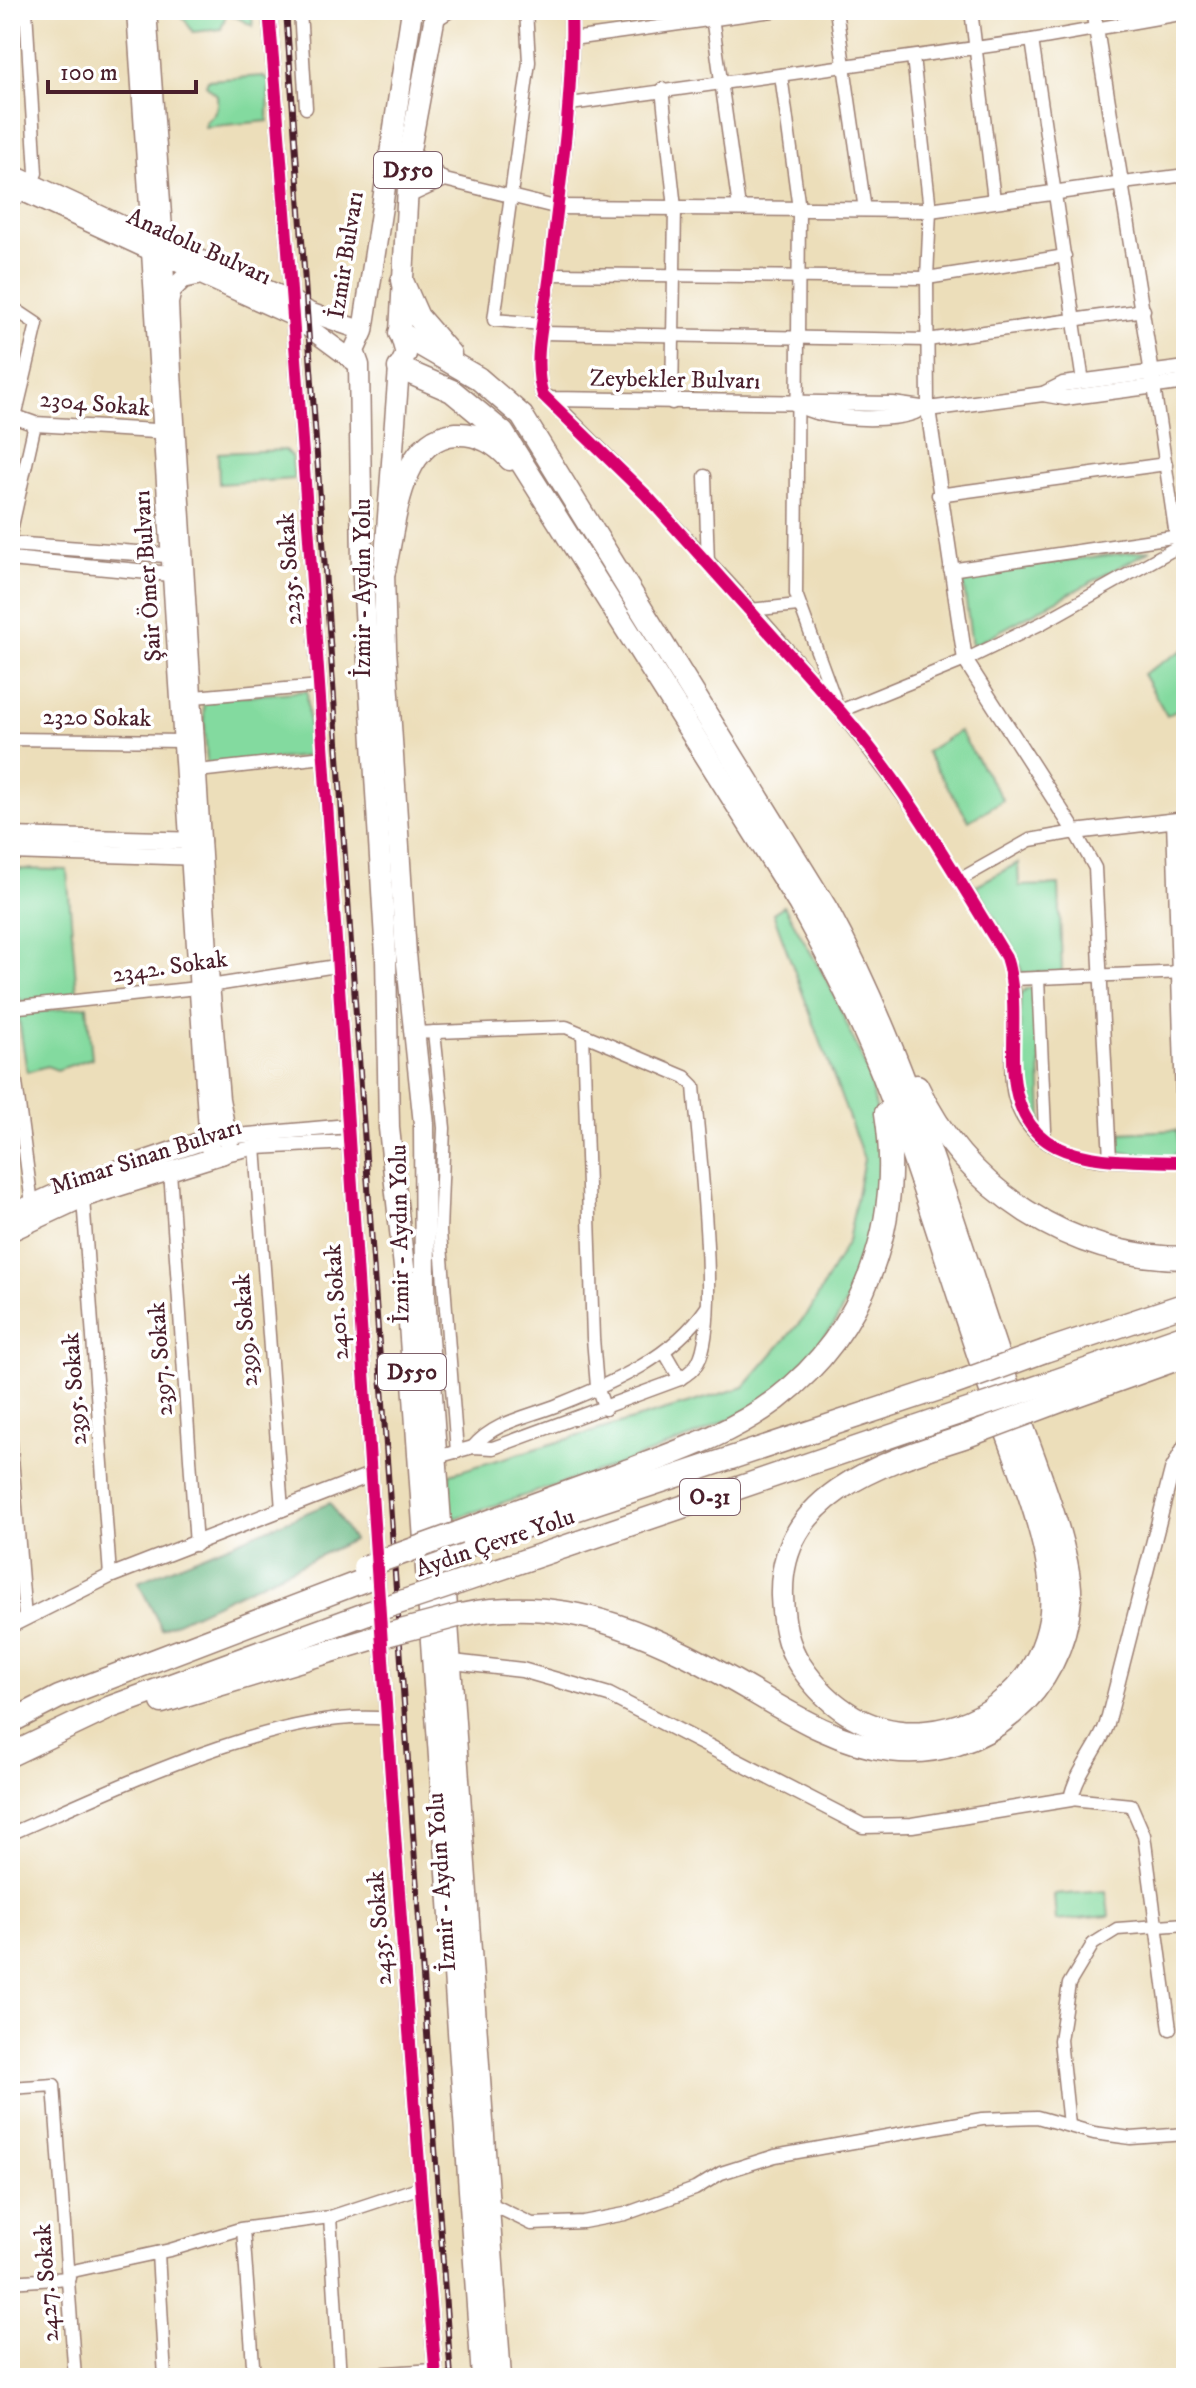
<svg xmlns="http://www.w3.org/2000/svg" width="1196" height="2388" viewBox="0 0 1196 2388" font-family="'IM FELL DW Pica',serif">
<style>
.green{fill:#83da9f;stroke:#667c65;stroke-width:2}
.forest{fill:#6aba86;stroke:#5a6c58;stroke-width:2}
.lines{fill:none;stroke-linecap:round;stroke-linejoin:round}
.minor-casing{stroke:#9b7e72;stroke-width:15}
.tertiary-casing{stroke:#9b7e72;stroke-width:17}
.secondary-casing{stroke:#9b7e72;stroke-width:19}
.primary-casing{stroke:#9b7e72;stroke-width:21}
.trunk-casing{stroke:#9b7e72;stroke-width:23}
.motorway-casing{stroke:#9b7e72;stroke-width:25}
.minor{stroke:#fff;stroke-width:12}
.tertiary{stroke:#fff;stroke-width:14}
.secondary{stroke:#fff;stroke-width:16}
.primary{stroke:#fff;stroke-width:18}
.trunk{stroke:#fff;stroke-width:20}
.motorway{stroke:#fff;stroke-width:22}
.rail-casing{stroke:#4a1f2b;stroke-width:6}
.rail{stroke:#fff;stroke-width:3;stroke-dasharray:9;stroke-linecap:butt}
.motorway-bridge-casing{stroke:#9b7e72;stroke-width:25;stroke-linecap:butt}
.motorway-bridge{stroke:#fff;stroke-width:22}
.cycleway-casing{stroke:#fff;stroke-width:17}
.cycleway{stroke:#d6006c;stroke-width:12}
.labels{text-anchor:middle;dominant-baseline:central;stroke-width:7;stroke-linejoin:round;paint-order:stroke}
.shield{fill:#fff;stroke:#80626b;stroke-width:2}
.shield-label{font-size:22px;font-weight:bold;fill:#4a1f2b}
.street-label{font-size:24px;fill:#4a1f2b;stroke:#fff}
</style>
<rect width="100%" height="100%" fill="#fff"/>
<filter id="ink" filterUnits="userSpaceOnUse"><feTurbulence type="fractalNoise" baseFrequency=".0125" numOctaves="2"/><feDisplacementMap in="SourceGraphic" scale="16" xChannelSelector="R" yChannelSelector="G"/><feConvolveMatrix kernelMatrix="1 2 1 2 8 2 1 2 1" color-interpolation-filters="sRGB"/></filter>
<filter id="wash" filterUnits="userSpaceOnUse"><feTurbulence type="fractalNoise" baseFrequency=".006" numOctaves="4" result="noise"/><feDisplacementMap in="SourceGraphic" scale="32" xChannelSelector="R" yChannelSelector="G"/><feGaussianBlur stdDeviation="1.8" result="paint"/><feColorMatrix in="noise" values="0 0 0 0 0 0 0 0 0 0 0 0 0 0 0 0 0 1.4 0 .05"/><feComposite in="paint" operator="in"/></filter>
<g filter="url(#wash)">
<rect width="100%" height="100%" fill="#ecdeba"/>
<g class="green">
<path d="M178 10H251L253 26 227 12 221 29 193 32Z"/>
<path d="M263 76 269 82 268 121 205 127 206 121C216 113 218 109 217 95L206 85 208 80Z"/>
<path d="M285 450 292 457 294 479 219 484 218 453Z"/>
<path d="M1151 550 972 646 962 573Z"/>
<path d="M1183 650 1186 705 1167 716 1143 674Z"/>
<path d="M307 691 311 756 207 765 203 699Z"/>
<path d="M959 731 1003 800 969 821 926 752Z"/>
<path d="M1018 863 1019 886 1059 885 1062 972 1022 973 1014 949 975 886Z"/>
<path d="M10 869 67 870 77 994 22 1001 15 995Z"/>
<path d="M784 906 830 986 867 1070 881 1129 883 1166 868 1263 833 1326 784 1384 748 1410 699 1434 615 1466 449 1520 450 1474 744 1387 809 1312 848 1241 864 1159 773 913Z"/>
<path d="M1038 988 1042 1125C1014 1104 1021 1029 1020 995L1026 989Z"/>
<path d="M87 1006 92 1058 57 1070 47 1066 27 1072 18 1014Z"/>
<path d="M1177 1130 1179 1149 1172 1158 1118 1152 1120 1133Z"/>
<path d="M1106 1891 1109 1916 1056 1921 1054 1895Z"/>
</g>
<path class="forest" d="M330 1503 353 1540 162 1629 138 1582Z"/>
</g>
<g filter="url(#ink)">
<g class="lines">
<defs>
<g id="minor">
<path d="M300 10 306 108"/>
<path d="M526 10 529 62 494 320 543 324"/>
<path d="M711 10 739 208"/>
<path d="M836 10 865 210"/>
<path d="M971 10 994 200"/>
<path d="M433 22 452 10"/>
<path d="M572 39 780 10"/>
<path d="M1032 40 1083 382"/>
<path d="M913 57 930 210 927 278 928 409"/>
<path d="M781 75 799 209 796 594 835 700"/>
<path d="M662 89 675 208 672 403"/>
<path d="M570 104 1032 40 1186 13"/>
<path d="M410 150 445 180 555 207"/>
<path d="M1123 183 1186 175"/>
<path d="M406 198 445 180"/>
<path d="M10 201 25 195 36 173 26 10"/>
<path d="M550 274 927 278 1065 256"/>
<path d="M10 306 37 324 15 417"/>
<path d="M542 333 927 340 1144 310"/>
<path d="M1154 386 1176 536"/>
<path d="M551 399C720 567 888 744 1004 954 1033 1005 988 1081 1031 1129 1065 1169 1139 1161 1186 1162"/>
<path d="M705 476 708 563"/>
<path d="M938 495 1166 464"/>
<path d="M10 535 35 424"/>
<path d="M950 570 1186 535"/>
<path d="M750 610 798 605"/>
<path d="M194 697 320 686"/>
<path d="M840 711 965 660 1042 623 1186 542"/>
<path d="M10 739 183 741"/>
<path d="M198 771 324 757"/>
<path d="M1173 820 1184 1162"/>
<path d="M959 880 1030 840 1075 832 1095 868 1110 1159"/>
<path d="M1038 978 1045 1130 1039 1135"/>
<path d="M1013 979 1186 972"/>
<path d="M10 1008 197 988 336 966"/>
<path d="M434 1032 444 1128 440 1232 457 1452"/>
<path d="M413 1033 566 1027 685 1077 694 1086C698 1140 721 1322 698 1362 694 1370 687 1374 680 1379L493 1448 473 1447 437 1457"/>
<path d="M583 1034 593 1338 597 1387 605 1409"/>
<path d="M10 1037 32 1204"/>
<path d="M255 1147 282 1510"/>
<path d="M170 1171 196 1545"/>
<path d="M83 1198 110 1576"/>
<path d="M665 1353 680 1379"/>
<path d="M10 1433 25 1618"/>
<path d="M473 1447C495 1421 529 1417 560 1404 615 1382 673 1357 707 1307"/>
<path d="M1071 1799 1131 1805 1144 1835 1170 2029"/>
<path d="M10 1834C110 1791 281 1706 388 1719"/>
<path d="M10 2088 54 2085 75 2378"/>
<path d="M1069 2125 1060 2040 1069 1984 1093 1944 1117 1929 1186 1924"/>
<path d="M489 2203 532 2224 583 2222 625 2214 695 2189 721 2173 775 2156 982 2119 1037 2117 1094 2133 1131 2138 1186 2134"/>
<path d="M330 2217 340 2378"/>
<path d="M243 2229 254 2378"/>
<path d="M158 2253 165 2378"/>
<path d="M68 2272 170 2250 240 2229 330 2217 421 2187"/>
<path d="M10 2282 69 2278"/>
</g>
<g id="tertiary">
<path d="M269 10C334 799 371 1589 436 2378"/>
<path d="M571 10C574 98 559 186 550 273 546 311 531 359 543 395L551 399 893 404 928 409 1043 394 1065 398 1186 382"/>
<path d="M1093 10 1154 386"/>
<path d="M555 207 930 210 1123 183"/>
<path d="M165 243 168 299"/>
<path d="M159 256 201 275"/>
<path d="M1043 394 1063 384 1186 368"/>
<path d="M798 404C818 420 897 423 919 410"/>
<path d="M928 409 965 660 1075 832 1186 819"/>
<path d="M10 415 35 424 172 432"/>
<path d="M10 544 180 556"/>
<path d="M10 559 181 575"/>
<path d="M225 1137 348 1126"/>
<path d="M221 1155 257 1147 349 1142"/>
<path d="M10 1626 110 1576 370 1475"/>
<path d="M453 1662 522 1670 609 1695 863 1826 912 1825 1071 1799C1076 1772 1098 1750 1107 1724L1172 1470 1186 1444"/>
<path d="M324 2378 435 2371"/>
</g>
<g id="secondary">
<path d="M148 10 165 243"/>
<path d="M10 172 150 237 135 10"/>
<path d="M10 187 151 252"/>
<path d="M10 836 202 841"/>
<path d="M10 851 200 857"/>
</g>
<g id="primary">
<path d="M221 1155 214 1154 209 1146 150 237 293 301 309 312 363 331"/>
<path d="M10 1214 79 1183 216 1136"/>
<path d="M10 1232 83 1198 224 1154 229 1146 220 1099 210 984 172 373 169 303 172 290 183 279 201 275 294 317 359 365"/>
</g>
<g id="trunk">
<path d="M412 10 363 331 354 351 359 365 362 562 386 956 389 1128 407 1295 482 2378"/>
<path d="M436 10 410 150 400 333 406 354 399 368 384 571 386 649 406 954 424 1124 425 1295 501 2378"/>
</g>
<g id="motorway">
<path d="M402 281 418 317 450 354"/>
<path d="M400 333 478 378 522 416 827 910C909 1060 958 1241 1014 1403 1030 1449 1073 1554 1070 1599 1063 1691 984 1761 890 1750 841 1744 799 1719 757 1694 665 1640 571 1591 461 1615"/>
<path d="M399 368 452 391 503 433 799 903C834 966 867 1030 892 1098 926 1188 952 1280 984 1371 1006 1435 1061 1555 1050 1620 1039 1682 988 1726 926 1732 871 1737 829 1708 800 1665 786 1644 783 1620 782 1596 779 1492 886 1462 967 1436"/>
<path d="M384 571C395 527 398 438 456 434 478 433 496 443 510 459"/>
<path d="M917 1086C966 1191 1070 1258 1186 1258"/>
<path d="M1045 1351 1186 1304"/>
<path d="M1055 1381 1186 1335"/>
<path d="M1063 1400 1186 1356"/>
<path d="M458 1533C513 1512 568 1492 624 1472 677 1452 731 1434 777 1399 866 1331 903 1221 886 1113"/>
<path d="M457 1549 948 1386"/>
<path d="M461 1582 959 1413"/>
<path d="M162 1702 371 1639"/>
<path d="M10 1722 59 1697 365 1580"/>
<path d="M10 1755 111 1707 368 1613"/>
</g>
</defs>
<use href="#minor" class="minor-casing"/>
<use href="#tertiary" class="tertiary-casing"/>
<use href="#secondary" class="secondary-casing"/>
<use href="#primary" class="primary-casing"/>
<use href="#trunk" class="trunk-casing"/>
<use href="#motorway" class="motorway-casing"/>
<use href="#minor" class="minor"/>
<use href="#tertiary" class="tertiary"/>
<use href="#secondary" class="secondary"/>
<use href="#primary" class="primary"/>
<use href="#trunk" class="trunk"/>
<use href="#motorway" class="motorway"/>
<defs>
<path id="rail" d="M286 10 451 2378"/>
</defs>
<use href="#rail" class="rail-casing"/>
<use href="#rail" class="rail"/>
<defs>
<g id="motorway-bridge">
<path d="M948 1386 1045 1351"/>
<path d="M959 1413 1055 1381"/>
<path d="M967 1436 1063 1400"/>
<path d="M364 1567 458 1533"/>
<path d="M368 1613 461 1582"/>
<path d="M371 1639 461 1615"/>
</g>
</defs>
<use href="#motorway-bridge" class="motorway-bridge-casing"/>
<use href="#motorway-bridge" class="motorway-bridge"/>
<defs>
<g id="cycleway">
<path d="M269 10C334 799 371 1589 436 2378"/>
<path d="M571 10C574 98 559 186 550 273 546 311 531 359 543 395L646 495 840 711C904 784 955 874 1006 957 1016 988 1013 1022 1013 1055 1012 1171 1098 1159 1186 1162"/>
</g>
</defs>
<use href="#cycleway" class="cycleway-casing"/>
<use href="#cycleway" class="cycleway"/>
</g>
</g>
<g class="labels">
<g class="shield">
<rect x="374" y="152" width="68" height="36" rx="6"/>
<rect x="378" y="1354" width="68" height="36" rx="6"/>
<rect x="680" y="1479" width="60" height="36" rx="6"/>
</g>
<g class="shield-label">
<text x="408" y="170">D550</text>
<text x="412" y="1372">D550</text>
<text x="710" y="1497">O-31</text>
</g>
<g class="street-label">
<text transform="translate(199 247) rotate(24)">Anadolu Bulvarı</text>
<text transform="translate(346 255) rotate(-81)">İzmir Bulvarı</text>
<text transform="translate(675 380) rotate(1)">Zeybekler Bulvarı</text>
<text transform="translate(95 404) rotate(5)">2304 Sokak</text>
<text transform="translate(290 569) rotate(-94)">2235. Sokak</text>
<text transform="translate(148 576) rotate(-94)">Şair Ömer Bulvarı</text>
<text transform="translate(363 588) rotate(-90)">İzmir - Aydın Yolu</text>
<text transform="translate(97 718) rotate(1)">2320 Sokak</text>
<text transform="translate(170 967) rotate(-8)">2342. Sokak</text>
<text transform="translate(146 1157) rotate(-18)">Mimar Sinan Bulvarı</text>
<text transform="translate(400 1234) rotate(-91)">İzmir - Aydın Yolu</text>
<text transform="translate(337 1302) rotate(-94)">2401. Sokak</text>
<text transform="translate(246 1330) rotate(-94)">2399. Sokak</text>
<text transform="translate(161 1359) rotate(-94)">2397. Sokak</text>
<text transform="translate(75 1389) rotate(-94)">2395. Sokak</text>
<text transform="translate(495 1543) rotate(-19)">Aydın Çevre Yolu</text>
<text transform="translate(442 1882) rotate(-94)">İzmir - Aydın Yolu</text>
<text transform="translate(380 1928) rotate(-94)">2435. Sokak</text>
<text transform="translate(47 2283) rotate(-94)">2427. Sokak</text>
</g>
</g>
<rect width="1196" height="2388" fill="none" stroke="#fff" stroke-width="40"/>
<path d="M48 80v12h148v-12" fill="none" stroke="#4a1f2b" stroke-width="4"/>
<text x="60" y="80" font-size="24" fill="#4a1f2b" stroke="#ffffff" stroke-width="6" paint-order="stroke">100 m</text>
</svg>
